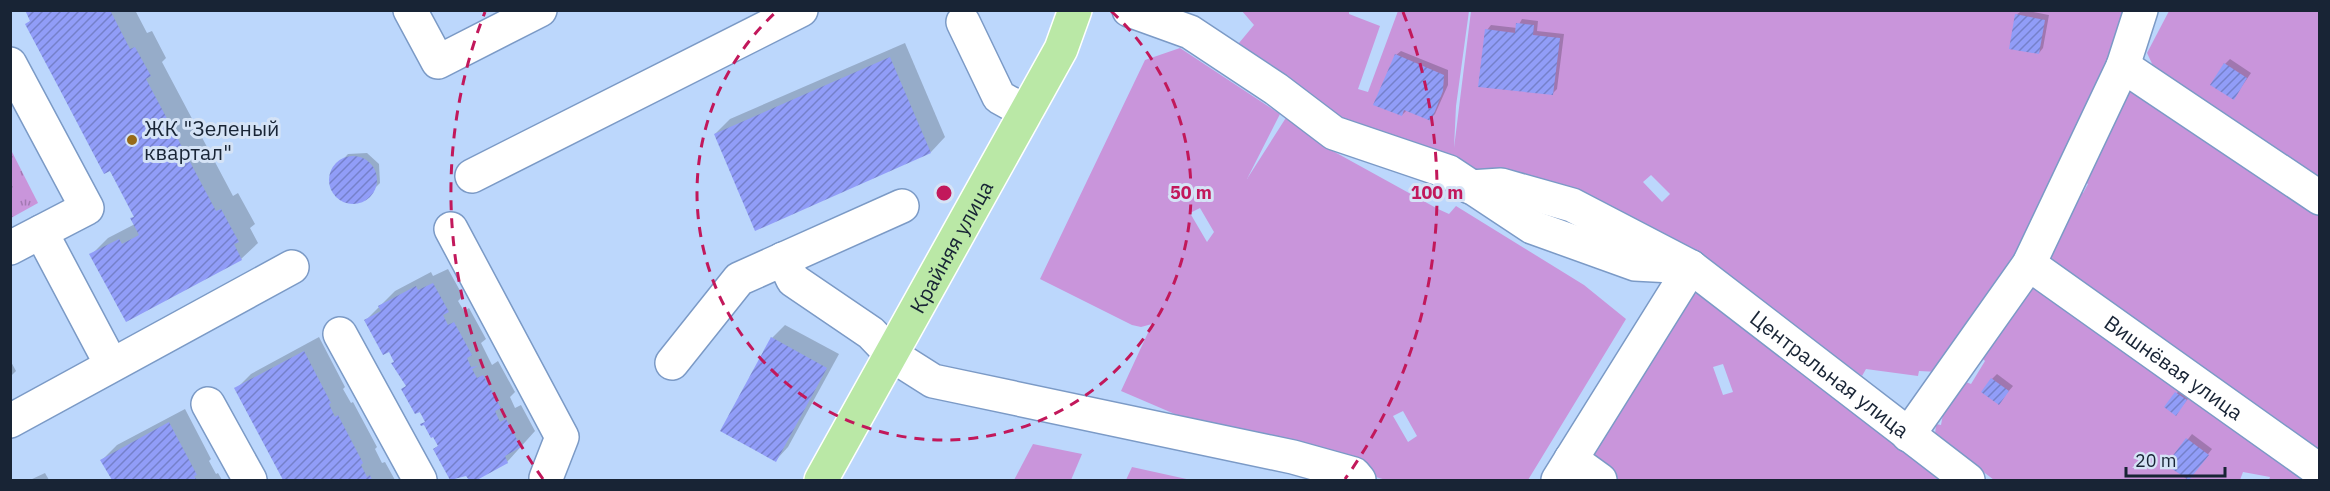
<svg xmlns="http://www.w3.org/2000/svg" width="2330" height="491" viewBox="0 0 2330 491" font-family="'IBM Plex Sans',sans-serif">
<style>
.grass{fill:url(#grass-tufts)}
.garden{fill:#c995db;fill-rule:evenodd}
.shadow{fill:#0003}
.building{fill:url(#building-hatch)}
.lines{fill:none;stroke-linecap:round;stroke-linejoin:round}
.minor-casing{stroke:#7b9ac6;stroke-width:36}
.major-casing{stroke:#fff;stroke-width:36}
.minor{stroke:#fff;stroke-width:33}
.major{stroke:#bae8a6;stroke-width:33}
.ring{fill:none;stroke:#c2185b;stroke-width:3;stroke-dasharray:10 8}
.poi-dot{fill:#976a18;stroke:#d5e3f6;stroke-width:2}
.labels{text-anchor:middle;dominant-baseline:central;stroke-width:6;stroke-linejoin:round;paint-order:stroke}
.poi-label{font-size:21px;fill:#182435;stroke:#d5e3f6;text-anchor:start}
.street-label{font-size:21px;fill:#182435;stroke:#d5e3f6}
.centre{fill:#c2185b;stroke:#d5e3f6;stroke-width:3}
.ring-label{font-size:18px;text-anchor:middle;font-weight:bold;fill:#c2185b;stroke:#d5e3f6;stroke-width:6;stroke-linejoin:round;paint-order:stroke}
</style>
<defs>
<pattern id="grass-tufts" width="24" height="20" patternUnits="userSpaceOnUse" patternTransform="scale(1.5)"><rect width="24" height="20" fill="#c995db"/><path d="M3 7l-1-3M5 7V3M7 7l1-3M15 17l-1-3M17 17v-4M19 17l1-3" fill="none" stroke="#a279b2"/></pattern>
<pattern id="building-hatch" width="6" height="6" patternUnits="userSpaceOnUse" patternTransform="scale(1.5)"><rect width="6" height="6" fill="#919df8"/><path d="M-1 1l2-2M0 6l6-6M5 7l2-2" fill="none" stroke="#7580ca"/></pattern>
</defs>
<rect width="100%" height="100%" fill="#bcd7fc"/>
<path class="grass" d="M11 150 38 203 11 218H10Z"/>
<g class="garden">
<path d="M1242 11H1349V14L1380 26 1358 89 1368 92 1398 11H1469L1456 106 1454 148 1471 11H2130L2035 220 1956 350 1939 372 1919 371 1918 376 1866 369 1862 376 1707 261 1418 153 1346 122 1234 49 1254 25ZM1651 175 1670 194 1662 202 1643 182Z"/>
<path d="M2169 11H2319V186L2155 70 2147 53Z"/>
<path d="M1180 48 1280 114 1247 179 1289 113 1322 145 1438 209 1449 214 1456 206 1584 285 1626 319 1528 480H1386L1205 427 1121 391 1152 324 1141 327 1132 325 1040 279 1145 60ZM1200 208 1214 232 1207 242 1190 213ZM1403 411 1417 436 1408 442 1393 416Z"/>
<path d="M2130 91 2319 213V454L2050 259 2080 192 2083 193 2088 184 2084 182 2089 171Z"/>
<path d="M2039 284 2315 480H2269L2270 477 2243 472 2240 480H1994L1935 435 1936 424 1941 425 1943 414 1966 382 1971 384 1985 361 1983 359 2032 286Z"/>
<path d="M1694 293 1704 296 1955 480H1618L1599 467 1590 456 1684 302ZM1723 364 1733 392 1723 395 1713 367Z"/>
<path d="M1033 444 1082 454 1071 480H1014Z"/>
<path d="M1132 467 1191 480H1126Z"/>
</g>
<g class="shadow">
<path d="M27 10H135L147 33 152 31 166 58 162 62 233 196 238 193 255 224 250 228 258 243 241 259 91 255 108 238 135 224 132 219 135 215 27 24 31 20Z"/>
<path d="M2023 10 2049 15 2043 48 2039 53 2016 15Z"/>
<path d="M1522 19 1538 21 1537 31 1564 34 1557 89 1552 94 1487 30 1491 25 1517 28Z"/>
<path d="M905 43 945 137 931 152 715 134 730 119Z"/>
<path d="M1401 51 1448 70V85L1435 114 1430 119 1407 110 1402 115 1396 55Z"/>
<path d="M2230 59 2251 73 2234 98 2225 64Z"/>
<path d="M367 153 379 164 380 183 362 201H344L332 189 331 172 348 154Z"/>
<path d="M448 269 463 296 458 301 464 311 469 308 486 339 481 343 492 365 498 361 515 392 510 397 515 408 521 405 535 431 507 462 473 480 467 474 451 480 434 449 439 445 426 421 403 389 407 385 390 350 366 320 395 291 431 272 433 276Z"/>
<path d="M785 325 839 354 788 447 776 460 772 338Z"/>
<path d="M319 337 345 387 343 389 351 403 353 402 377 447 375 449 382 463 385 462 395 480H285L236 389 251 374Z"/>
<path d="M10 360 16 371 10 377Z"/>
<path d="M1997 374 2013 386 1999 403 1992 379Z"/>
<path d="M2181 388 2191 395 2176 414 2166 407Z"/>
<path d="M185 409 211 459 209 461 216 474 218 473 222 480H113L102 460 117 445Z"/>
<path d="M2192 434 2212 449 2188 480 2168 465Z"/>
<path d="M45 473 49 480H30Z"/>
</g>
<g class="building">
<path d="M25 10H110L130 49 135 47 151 76 146 79 216 211 221 209 239 242 234 244 242 260 126 322 89 254 119 239 122 244 139 235 130 218 134 217 110 171 104 174 60 90 25 24 30 21Z"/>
<path d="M2015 14 2045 20 2039 54 2009 49Z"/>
<path d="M1516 23 1534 25 1533 35 1560 38 1553 95 1478 87 1485 29 1515 33Z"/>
<path d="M1395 54 1444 75 1443 91 1431 121 1404 110 1402 116 1373 105Z"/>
<path d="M890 57 931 153 755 231 714 134Z"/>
<path d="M2224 63 2247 78 2234 100 2210 85Z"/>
<circle cx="353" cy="180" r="24"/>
<path d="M433 283 449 312 443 315 448 325 454 322 472 355 467 358 471 367 478 366 472 369 477 378 483 375 501 408 495 411 500 422 506 419 521 447 505 456 508 463 477 480H469L466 476 450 480 433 449 438 446 433 437 431 438 424 425 421 426 420 424 425 422 420 412 415 414 401 389 406 386 391 363 394 362 389 352 383 355 364 320 381 311 378 306 416 286 418 290Z"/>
<path d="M771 337 827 368 776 462 720 431Z"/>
<path d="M304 351 331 403 329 404 335 417 338 415 363 463 361 465 367 477 370 475 372 480H283L234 388Z"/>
<path d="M1991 378 2009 391 1999 405 1981 392Z"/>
<path d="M2175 392 2187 400 2176 416 2164 407Z"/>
<path d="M169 422 197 475 194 476 197 480H112L100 460Z"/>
<path d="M2186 438 2209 455 2189 480 2166 465Z"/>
</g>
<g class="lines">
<defs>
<g id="minor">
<path d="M410 10 438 62 540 10"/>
<path d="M1129 10 1190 32 1276 89 1334 133 1449 172 1532 227 1635 264 1691 267"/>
<path d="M963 22 999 97 1026 112"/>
<path d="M10 64 87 208 10 248"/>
<path d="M2123 66 2320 198"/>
<path d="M472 176 801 10"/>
<path id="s1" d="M1470 187 1501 185 1572 205 1691 267 1968 480"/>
<path d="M451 229 562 437 546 478"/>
<path d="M41 232 111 364"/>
<path d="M783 259 793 280 871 333 892 355 933 381 1293 457 1354 474 1359 480"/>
<path id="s2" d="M2029 264 2320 471"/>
<path d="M340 334 420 480"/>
<path d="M672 363 739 279 902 206"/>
<path d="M208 404 250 480"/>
<path d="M10 421 292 267"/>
<path d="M1908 435 2029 264 2123 66 2141 10"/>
<path d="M1571 459 1600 480"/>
<path d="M1558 480 1691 267"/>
</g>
<g id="major">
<path id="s3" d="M821 480 1026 112 1061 49 1075 10"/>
</g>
</defs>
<use href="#minor" class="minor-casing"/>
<use href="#major" class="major-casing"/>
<use href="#minor" class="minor"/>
<use href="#major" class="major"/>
</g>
<g class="ring">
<path d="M1111 11A247 247 0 1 1 777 11"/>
<path d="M543 479A493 493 0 0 1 485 12M1403 12A493 493 0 0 1 1345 479"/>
</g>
<circle class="poi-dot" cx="132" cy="140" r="6"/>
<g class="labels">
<g class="poi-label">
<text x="144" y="128">ЖК "Зеленый<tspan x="144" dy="24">квартал"</tspan></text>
</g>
<g class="street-label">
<text stroke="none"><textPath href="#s3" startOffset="267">Крайняя улица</textPath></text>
<text stroke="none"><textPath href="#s2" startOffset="178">Вишнёвая улица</textPath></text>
<text stroke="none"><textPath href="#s1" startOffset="414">Центральная улица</textPath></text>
</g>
</g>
<circle cx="944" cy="193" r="9" class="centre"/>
<g class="ring-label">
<text x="1191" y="199">50 m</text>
<text x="1437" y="199">100 m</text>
</g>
<rect width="2330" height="491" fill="none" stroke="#182435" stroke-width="24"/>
<path d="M2126 467v9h99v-9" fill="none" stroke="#182435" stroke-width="3"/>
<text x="2135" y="467" font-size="18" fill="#182435" stroke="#d5e3f6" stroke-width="4.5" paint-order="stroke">20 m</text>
</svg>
